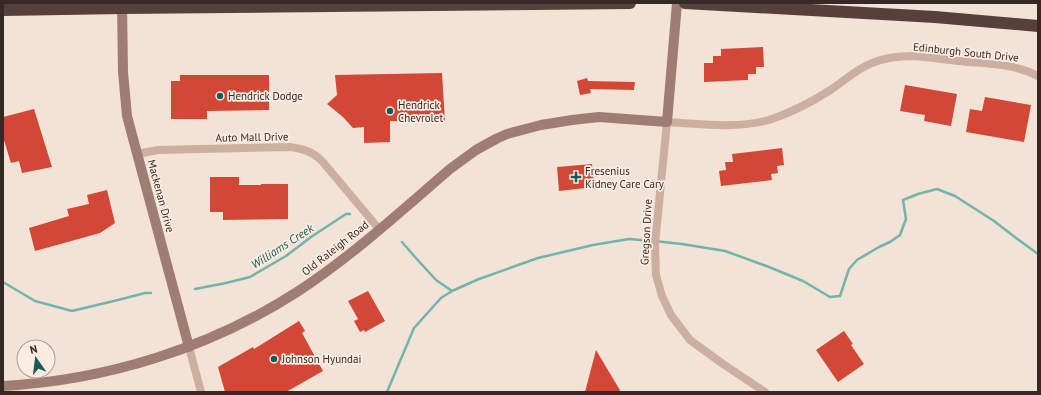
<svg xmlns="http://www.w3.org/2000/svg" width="1041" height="395" viewBox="0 0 1041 395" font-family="'PT Sans',sans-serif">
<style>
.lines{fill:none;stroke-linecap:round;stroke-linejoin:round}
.stream{stroke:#72b3ad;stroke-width:2.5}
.building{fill:#d24735}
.street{stroke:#ccafa1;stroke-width:8}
.secondary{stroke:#a07d72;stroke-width:10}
.highway{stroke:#57403b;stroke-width:12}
.poi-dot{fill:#175a56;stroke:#fbece2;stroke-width:1.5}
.labels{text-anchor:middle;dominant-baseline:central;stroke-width:3.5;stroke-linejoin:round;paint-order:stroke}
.street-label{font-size:11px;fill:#352825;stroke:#fbece2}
.poi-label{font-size:11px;fill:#352825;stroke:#fbece2;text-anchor:start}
.water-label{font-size:12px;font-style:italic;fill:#175a56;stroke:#fbece2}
</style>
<rect width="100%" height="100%" fill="#f3e2d6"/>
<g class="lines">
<g class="stream">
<path d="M402 242 415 257 436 280 452 291"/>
<path d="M3 282 35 301 72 311 118 300 145 293H151"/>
<path d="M195 289 226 283 250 277 286 256 311 237 346 214H350"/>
<path d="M387 392 414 328 441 298 452 291 479 279 538 258 593 245 629 239 654 241 682 244 725 251 769 267 803 281 830 297 840 296 849 269 857 260 879 247 890 242 900 235 906 219 903 200 918 194 937 189 955 196 994 221 1016 238 1038 254"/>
</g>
</g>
<g class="building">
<path d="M763 47 764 67H756V74H748V80L704 82V63H713V56H721V49Z"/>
<path d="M442 73 445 122 390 121V142L364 143V127L353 128 343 117 327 104 337 95 335 75Z"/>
<path d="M180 75H269V110L207 111V119H171V81H180Z"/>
<path d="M587 78 588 81 635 82 634 90 590 89 591 93 580 95 577 81Z"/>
<path d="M905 85 957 94 951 126 924 121 925 115 900 111Z"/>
<path d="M985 97 1031 105 1024 142 966 132 970 109 982 111Z"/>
<path d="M34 109 52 167 22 173 19 161 11 163 3 137V117Z"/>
<path d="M782 148 784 165 777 166 778 173 771 174 772 180 721 186 719 171 726 170 725 162H733L732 154Z"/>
<path d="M592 164 594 187 559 191 557 167Z"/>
<path d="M210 177H239V185H261V184H288V219L223 220V212H210Z"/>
<path d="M107 190 115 223 100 233 35 251 29 228 69 216 67 209 89 204 87 195Z"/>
<path d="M368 291 385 321 365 332 364 330 360 332 354 321 358 319 348 301Z"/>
<path d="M299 321 305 331 302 333 323 371 286 392H225L218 367 253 347 254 349Z"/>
<path d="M844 331 853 344 851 345 864 364 838 382 816 350Z"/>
<path d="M596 350 621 392H585Z"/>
</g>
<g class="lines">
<g class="street">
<path d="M137 154 158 150 290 147C303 149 312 151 322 161L379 229"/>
<path d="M189 347 201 392"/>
<path d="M765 392 723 364 690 340 671 315 662 296 656 275 655 244 667 122C701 124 736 129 769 120 790 113 810 103 829 91 843 82 856 69 872 63 884 58 900 56 913 56 928 57 943 59 958 61 985 64 1014 63 1038 76"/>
</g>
<g class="secondary">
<path d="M122 3 123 72 127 116 189 347"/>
<path d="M3 386C107 380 210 348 297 292 351 257 401 211 450 169L476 150 496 139 507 134 541 125 572 120 599 117 667 122 677 3"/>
</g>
<g class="highway">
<path d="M685 3 935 17 1038 26"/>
<path d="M3 10 122 8 630 3"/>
</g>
</g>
<g class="poi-dot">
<circle cx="220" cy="96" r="4"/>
<circle cx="390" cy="111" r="4"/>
<path d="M574 171h4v4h4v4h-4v4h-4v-4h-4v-4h4z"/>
<circle cx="274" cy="359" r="4"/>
</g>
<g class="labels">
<g class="street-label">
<text transform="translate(966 52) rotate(6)">Edinburgh South Drive</text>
<text transform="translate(252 137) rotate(-1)">Auto Mall Drive</text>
<text transform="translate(161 196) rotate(75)">Mackenan Drive</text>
<text transform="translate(646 232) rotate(-87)">Gregson Drive</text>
<text transform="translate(335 248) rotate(-38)">Old Raleigh Road</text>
</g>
<g class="poi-label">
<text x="228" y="96">Hendrick Dodge</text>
<text x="398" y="105">Hendrick<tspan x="398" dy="13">Chevrolet</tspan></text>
<text x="585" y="171">Fresenius<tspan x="585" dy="13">Kidney Care Cary</tspan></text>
<text x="282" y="359">Johnson Hyundai</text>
</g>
<g class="water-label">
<text transform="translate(282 246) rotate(-33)">Williams Creek</text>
</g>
</g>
<rect width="1041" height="395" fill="none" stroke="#352825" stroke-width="8"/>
<g transform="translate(36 359) rotate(346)"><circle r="19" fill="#fbece2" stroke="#ac9e96"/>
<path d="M0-3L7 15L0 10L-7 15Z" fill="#175a56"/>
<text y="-6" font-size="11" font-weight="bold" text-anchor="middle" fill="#352825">N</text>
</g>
</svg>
